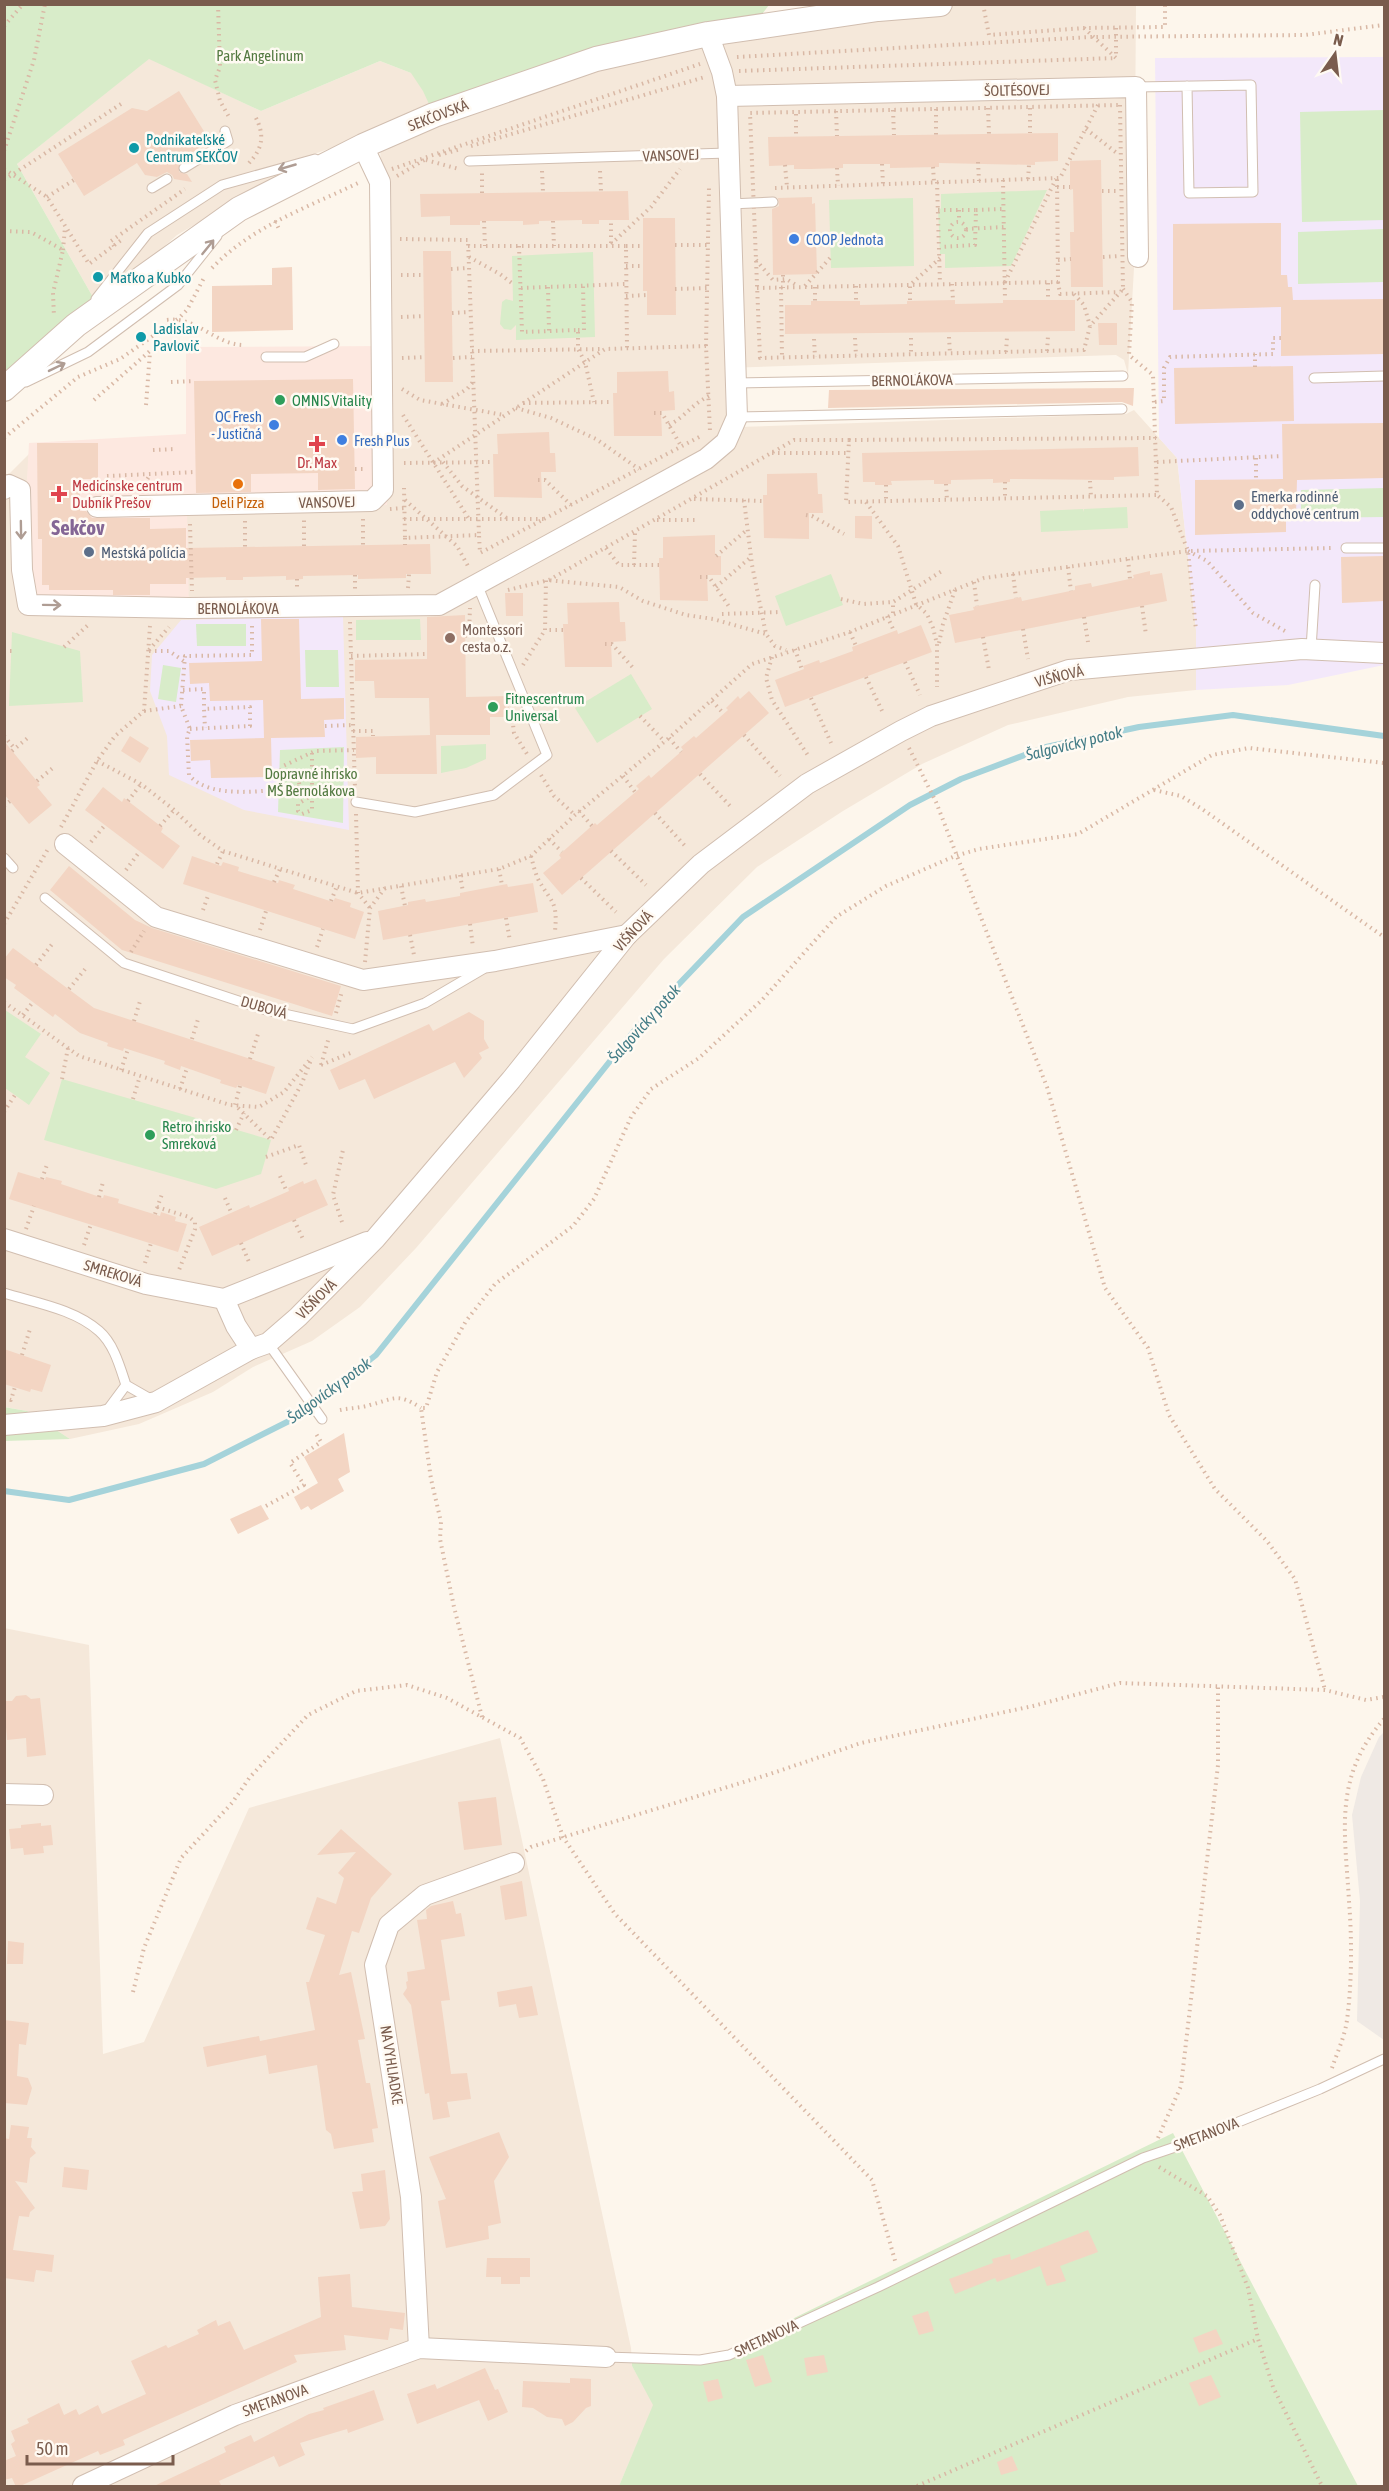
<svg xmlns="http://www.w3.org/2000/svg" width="1389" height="2491" viewBox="0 0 1389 2491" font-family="'Asap Condensed',sans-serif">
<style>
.residential{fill:#f5e8da}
.commercial{fill:#fde8e0}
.industrial{fill:#efe9e4}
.education{fill:#f3e8fa}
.green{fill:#d8ecc9}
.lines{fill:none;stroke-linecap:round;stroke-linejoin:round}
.stream{stroke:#a5d3da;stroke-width:6}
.building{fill:#f3d5c3}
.service-casing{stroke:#d1beb0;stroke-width:11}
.minor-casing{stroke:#d1beb0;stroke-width:22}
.tertiary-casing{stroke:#d1beb0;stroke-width:26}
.path{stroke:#d9b8a5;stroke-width:4;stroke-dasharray:1.5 4.5;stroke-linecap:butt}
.service{stroke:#fff;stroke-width:9}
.minor{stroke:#fff;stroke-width:20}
.tertiary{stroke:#fff;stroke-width:24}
.oneway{stroke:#af9d94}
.culture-dot{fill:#0f9aa8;stroke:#fffaf3;stroke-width:2}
.shop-dot{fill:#3f7fe0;stroke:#fffaf3;stroke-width:2}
.leisure-dot{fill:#2e9e5b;stroke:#fffaf3;stroke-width:2}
.health-dot{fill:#e0444e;stroke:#fffaf3;stroke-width:2}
.food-dot{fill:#e8710a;stroke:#fffaf3;stroke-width:2}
.service-dot{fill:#5c6f8a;stroke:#fffaf3;stroke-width:2}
.education-dot{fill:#8d6e63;stroke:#fffaf3;stroke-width:2}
.labels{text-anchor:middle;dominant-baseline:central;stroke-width:5;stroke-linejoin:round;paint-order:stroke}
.park-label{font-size:15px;fill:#537a41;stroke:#fffaf3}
.street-label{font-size:15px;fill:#7a5c4d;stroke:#fffaf3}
.culture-label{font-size:15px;fill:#0d838f;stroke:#fffaf3;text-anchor:start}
.shop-label{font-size:15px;fill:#366cbe;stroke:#fffaf3;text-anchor:start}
.leisure-label{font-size:15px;fill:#27864d;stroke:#fffaf3;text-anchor:start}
.health-label{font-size:15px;fill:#be3a42;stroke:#fffaf3}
.service-label{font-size:15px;fill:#4e5e75;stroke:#fffaf3;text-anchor:start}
.food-label{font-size:15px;fill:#c56008;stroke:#fffaf3}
.education-label{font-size:15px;fill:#785e54;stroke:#fffaf3;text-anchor:start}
.water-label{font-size:16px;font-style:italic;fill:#437c86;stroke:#fffaf3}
.district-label{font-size:21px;font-weight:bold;fill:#846695;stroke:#fffaf3}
</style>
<rect width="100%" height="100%" fill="#fdf6ec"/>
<g class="residential">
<path d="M828 5H1136L1134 268 1128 374 1124 360 1116 355 725 368 726 413 738 427 1126 414 1134 410 1177 458 1196 630V690L1128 697 1008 725 922 764 843 811 757 867 664 959 416 1248 360 1307 312 1341 253 1367 213 1392 139 1424 70 1439 27 1411 5 1407 4 479 29 454 22 570 186 510 387 505 380 131 317 153 177 235 98 306 17 164 149 58 261 111 380 61 411 73Z"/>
<path d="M4 1628 89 1645 103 2054 144 2042 249 1808 500 1738 631 2348 632 2366 654 2405 619 2486H5Z"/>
</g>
<path class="commercial" d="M387 346V505L187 510 189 608 28 605 22 570 29 443 186 434V347Z"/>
<path class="industrial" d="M1384 1732V2040L1357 2021 1360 1901 1352 1815 1361 1777 1379 1737Z"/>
<g class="education">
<path d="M1384 57V665L1288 685 1196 690V630L1177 458 1159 438 1155 58Z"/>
<path d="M343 616 349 830 244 810 169 775 167 736 150 691 152 655 181 620Z"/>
</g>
<g class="green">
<path d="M8 5H769L760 17 434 115 423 91 411 73 380 61 261 111 149 59 17 164 98 306 5 392 4 8Z"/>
<path d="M1384 110V220L1302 222 1300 112Z"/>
<path d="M1047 190 1011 266 945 268V254H940L938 207 941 209V194Z"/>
<path d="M913 198 914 266 831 268 829 200Z"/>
<path d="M1384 229V282L1298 284V232Z"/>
<path d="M593 252 595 337 516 340V325L511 330 504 329 500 324 502 302 506 299 513 301 512 256Z"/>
<path d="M1384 488V517L1301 518V490Z"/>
<path d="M1127 507 1128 528 1041 532 1040 511 1083 509 1084 512V509Z"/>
<path d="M831 574 843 605 786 626 775 596Z"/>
<path d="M420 619 421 640H356V620Z"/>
<path d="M196 624H246V646H197Z"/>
<path d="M12 632 80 651 83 702 9 706Z"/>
<path d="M305 650H338L339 687H306Z"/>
<path d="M163 665 181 668 176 702 158 699Z"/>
<path d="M631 674 652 709 597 743 575 708Z"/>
<path d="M486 744V759L466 768 441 773V746Z"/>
<path d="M344 747 343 823 278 812 280 750Z"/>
<path d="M5 1010 41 1034 25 1057 50 1073 29 1105 5 1088Z"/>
<path d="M62 1079 271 1140 261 1174 216 1189 44 1140Z"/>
<path d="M4 1407 27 1411 70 1439 5 1441Z"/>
<path d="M1173 2133 1358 2486H619L653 2405 632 2366V2357L702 2363Z"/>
</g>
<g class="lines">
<path class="stream" d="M4 1491 69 1500 204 1464 297 1417 376 1355 634 1031 743 917 910 805 961 779 1046 747 1139 727 1233 715 1384 736"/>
</g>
<g class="building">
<path d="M179 91 210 141 179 161V172L187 174 192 182 174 179 172 175 167 172 157 177 145 175 137 163 84 196 58 154 132 108 147 111Z"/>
<path d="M1058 133V161L1035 162V165L939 163V167L890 168V164H843V168L811 169H794V165L769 166 768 137Z"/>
<path d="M1101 160 1103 287H1071L1070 232H1074L1073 189 1070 190V161Z"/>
<path d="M628 191 629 220H599V224H582V220L539 221V224L523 225V221H480V225H450V216L421 217 420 194Z"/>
<path d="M812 197V204L815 203 817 274 773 275 772 209 779 206 778 198Z"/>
<path d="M643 218H675L676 315H647V291H643Z"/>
<path d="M1281 223V275H1287L1288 287H1292L1293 300 1384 299V354L1281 356V307L1173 310V224Z"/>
<path d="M423 251H451L453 382H425Z"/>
<path d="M292 267 293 330 212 332V286L272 285V268Z"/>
<path d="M955 300V304L1003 303V300H1075V331L785 334V305H811V301H860V305L907 304V301Z"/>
<path d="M1098 323H1117V345H1099Z"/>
<path d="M1293 366 1294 421 1175 424 1174 368Z"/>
<path d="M668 371 669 392 674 391 675 410 661 411 662 436H614L613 393H617V372Z"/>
<path d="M353 379 355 489 318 490V473L251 474V492L196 493 194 381Z"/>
<path d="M1134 388 1133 406 1122 402 828 408 829 390Z"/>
<path d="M1384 423V478L1297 480 1296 516 1286 517V532L1195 535V480L1283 479 1282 424Z"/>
<path d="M549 432 550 453H555L556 472H541L542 498 494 497 493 454H498L497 434Z"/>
<path d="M37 443H98V479H80V511H86L92 518H150V529L186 528V548L430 544 431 574H406V578L358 579V575L303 576V579L286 580V576L243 577V580H226V577L186 578V584H150V595H113V590H49V585H42V539H38Z"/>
<path d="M1138 447 1139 476 1114 477V480L1010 479V482L993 483V479L951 480V484H934V480L891 481 892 485H875V482H863L862 453Z"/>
<path d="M817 473 818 494H822L823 513H809V539L764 538 763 495H767V474Z"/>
<path d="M855 516H872V539L855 538Z"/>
<path d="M715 535V556H721V575H707L708 601 660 600 659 558H663V537Z"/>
<path d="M1384 556V601L1342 603 1341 557Z"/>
<path d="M1150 571V575L1162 573 1167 601 955 643 949 615 974 610 973 607 1021 597 1022 601 1075 590V586L1091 583 1092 587 1134 578 1133 575Z"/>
<path d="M505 593H523V616H506Z"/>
<path d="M619 602 620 622H625L626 641 611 642 612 667H565L563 624H568L567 603Z"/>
<path d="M465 615 466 697 509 696V717H490V735H436L437 774H376V757L356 758V737L430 735 429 698H375L374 681H355V660L427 659V617Z"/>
<path d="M261 619H299L301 699 344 698V719L324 720 325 737 271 738 272 777 211 778 210 760 191 761 190 740 264 738 263 700 210 701 209 683 190 684 189 663 262 661Z"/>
<path d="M921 625 932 652 785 707 775 680 804 669 803 666 819 660 820 663 853 651 852 647 897 630 898 634Z"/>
<path d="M749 691 769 713 562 895 543 873 561 858 559 855 595 823 597 825 639 789 636 786 649 775 651 778 683 750 681 747 694 736 696 738 728 710 726 708 738 696 740 699Z"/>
<path d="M130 736 149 748 140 763 121 751Z"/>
<path d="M4 741 40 785 37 787 52 805 29 824 4 794Z"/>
<path d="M103 787 122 802 124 798 163 828 161 832 180 846 163 869 85 810Z"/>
<path d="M192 856 221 866 223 862 239 867 238 871 278 883 279 880 295 885 293 889 333 902 335 898 351 903 350 907 364 912 355 939 183 884Z"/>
<path d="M69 866 135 920 152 928 341 986 332 1016 122 950 50 890Z"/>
<path d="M533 883 538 912 383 940 378 911 408 905V902L425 899 426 902 460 896V893L507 884 508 887Z"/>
<path d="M13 948 94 1008 275 1067 266 1094 238 1085 236 1088 220 1083 221 1080 181 1066 180 1070 164 1064 165 1061 124 1048 123 1051 107 1046 108 1043 80 1033 55 1014 53 1017 14 988 16 985 4 977V959Z"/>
<path d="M469 1012 484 1021V1039L489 1048 479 1053 482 1058 464 1078 455 1062 374 1099 365 1079 339 1090 330 1070 429 1024 433 1031Z"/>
<path d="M18 1172 45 1180 46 1177 62 1181 61 1184 103 1198 104 1195 119 1199 118 1203 160 1216 161 1212 176 1217 175 1221 187 1224 178 1252 9 1199Z"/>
<path d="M316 1179 328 1205 212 1256 199 1227 249 1205 250 1208 289 1191 288 1188 303 1181 304 1184Z"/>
<path d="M4 1349 51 1365 42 1392 31 1389 30 1392 4 1384Z"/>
<path d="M344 1433 350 1472 338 1479 344 1491 311 1510 308 1506 301 1510 294 1497 318 1483 304 1457Z"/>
<path d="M261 1505 269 1519 238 1534 230 1519Z"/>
<path d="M26 1695 31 1699 40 1698 46 1755 27 1757 26 1738 7 1740 4 1701H12L16 1696Z"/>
<path d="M496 1797 502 1845 464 1850 458 1802Z"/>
<path d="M41 1823V1826L51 1825 53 1845 43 1846 44 1853 24 1855 23 1848 11 1849 9 1829 21 1828V1825Z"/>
<path d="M341 1829 392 1874 371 1898 359 1933 352 1931 339 1975 351 1972 365 2039 358 2040 366 2083H370L378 2128 372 2129 374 2142 334 2149 331 2134 326 2130 317 2065 269 2074 266 2055 207 2067 203 2047 259 2036 260 2041 315 2030 306 1982H309L325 1935 306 1929 317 1897 336 1904 344 1878 338 1873 356 1852 317 1855Z"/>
<path d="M522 1881 527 1916 505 1920 500 1886Z"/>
<path d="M453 1901 456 1914 461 1913 465 1936 441 1940 450 2000 441 2001 451 2074 467 2073 471 2099 447 2102 450 2117 433 2120 429 2093 425 2094 411 2005 403 1994 407 1988 406 1982 408 1981 407 1972 425 1969 417 1920 427 1919 426 1910 431 1906Z"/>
<path d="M8 1941 24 1943 23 1964H7Z"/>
<path d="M532 1986 538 2015 519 2018 516 2004 499 2007 497 1992Z"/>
<path d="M4 2020 29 2023 26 2045 19 2044 17 2076 28 2078 32 2088 27 2105 4 2103Z"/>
<path d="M11 2125 29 2127 27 2138H32L31 2147 36 2153 30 2158 27 2183 15 2181 35 2208 30 2212 29 2217 19 2216 13 2250 54 2255 52 2272 36 2270 34 2282 4 2278 6 2162H4V2138L9 2139Z"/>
<path d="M499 2132 509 2157 494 2181 501 2223 488 2226 489 2239 446 2248 438 2201 446 2199 429 2157Z"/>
<path d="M64 2167 89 2170 87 2190 62 2187Z"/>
<path d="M385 2170 390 2219 385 2226 360 2229 352 2192 363 2191 361 2174Z"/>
<path d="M1088 2230 1098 2252 1060 2266 1066 2281 1047 2286 1040 2266 997 2282 995 2278 955 2294 949 2279 993 2263 992 2259 1010 2254 1011 2260Z"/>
<path d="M487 2258H530V2277H520V2284H501V2277H486Z"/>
<path d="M350 2274 352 2307 405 2313 403 2330 390 2328 388 2340 344 2335 346 2350 294 2355 297 2362 123 2440 125 2445 100 2455 98 2451 18 2487H16L12 2478 4 2480V2461L16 2456 11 2444 15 2441 11 2431 29 2423 27 2419 59 2403 64 2415 76 2409 79 2415 98 2405 102 2414 146 2394 131 2361 166 2345 168 2348 199 2334 197 2330 216 2320 218 2326 230 2321 244 2350 321 2317 318 2277Z"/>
<path d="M928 2311 934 2331 919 2335 912 2316Z"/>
<path d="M1216 2329 1223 2344 1199 2353 1193 2338Z"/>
<path d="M763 2355 772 2382 755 2387 746 2360Z"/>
<path d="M824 2355 828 2372 807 2376 804 2358Z"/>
<path d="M485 2368 495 2390 498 2389 508 2412 488 2421 479 2400 417 2424 407 2394 435 2384 437 2389Z"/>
<path d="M1211 2375 1221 2397 1199 2406 1189 2383Z"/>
<path d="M570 2378 591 2379V2406L586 2408 573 2422 565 2426 562 2419 547 2417 533 2408 522 2407 523 2381 570 2383Z"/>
<path d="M718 2379 723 2398 708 2402 703 2382Z"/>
<path d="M374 2390 384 2420 348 2433 347 2429 300 2443 305 2455 279 2467 274 2456 219 2481 222 2487H152L226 2452 224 2447 251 2435 254 2442 309 2414 324 2410 323 2408Z"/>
<path d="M1012 2456 1018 2470 1001 2475 997 2462Z"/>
</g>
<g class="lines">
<defs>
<g id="service">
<path d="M1136 87 1251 85 1253 192 1189 193 1187 86"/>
<path d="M469 161 728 153"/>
<path d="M184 168 228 141 225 131"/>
<path d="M152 188 167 179"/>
<path d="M730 204 773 202"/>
<path d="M96 299 148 233 222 185 315 159"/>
<path d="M266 357H305L334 344"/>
<path d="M1314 378 1384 376"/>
<path d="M26 382 88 352 178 285 217 236"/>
<path d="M736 383 1123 376"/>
<path d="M737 417 1122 409"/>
<path d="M1346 548H1384"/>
<path d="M1311 649 1315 585"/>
<path d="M356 802 415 812 494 795 547 755 477 584"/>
<path d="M4 858 13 868"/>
<path d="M45 898 124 963 266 1010 353 1029 425 1003 483 969"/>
<path d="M4 1293C36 1303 74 1309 99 1331 114 1344 120 1367 126 1385L154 1401"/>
<path d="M268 1343 322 1419"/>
<path d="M106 1412 126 1385"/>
<path d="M606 2357 700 2360 729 2355 878 2287 1143 2158 1184 2144 1320 2089 1384 2059"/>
</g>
<g id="minor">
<path d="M727 96 1136 87 1138 257"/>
<path d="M4 489 9 485 20 490 22 570 28 605 189 608 439 605 706 459 726 442 737 417 727 96 722 72 708 34"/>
<path d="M97 507 372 501 383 490 380 182 363 146"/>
<path d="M65 844 156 917 363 980 495 961 627 935"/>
<path d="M4 1239 146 1284 224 1299 367 1242"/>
<path d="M224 1299 236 1326 251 1349"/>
<path d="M4 1425 103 1416 156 1402 251 1349 268 1343 298 1317 375 1239 511 1080 627 935 701 864 807 784 901 731 931 716 1069 670 1302 649 1384 653"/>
<path d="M4 1794 43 1795"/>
<path d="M419 2348 411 2197 375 1965 389 1925 425 1895 514 1863"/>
<path d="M83 2486 235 2415 419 2348 606 2357"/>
</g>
<path id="tertiary" d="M4 389 76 325 239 209 363 146 434 115 596 59 708 34 878 9 940 4"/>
</defs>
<use href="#service" class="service-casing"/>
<use href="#minor" class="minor-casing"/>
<use href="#tertiary" class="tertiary-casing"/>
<g class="path">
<path d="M218 4 220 67 215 80 220 101 229 117"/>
<path d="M983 4 989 35 1084 28 1165 27V4"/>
<path d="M4 26 23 4"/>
<path d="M1084 28 1116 58"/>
<path d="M1116 28V58"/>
<path d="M737 57 1091 37 1305 35 1384 25"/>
<path d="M739 71 1116 58"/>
<path d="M1120 105 1123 289 1090 326 1084 350 760 358 750 113Z"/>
<path d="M988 108 989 134"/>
<path d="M1030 108V133"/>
<path d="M936 109V135"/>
<path d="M893 110 894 135"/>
<path d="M836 111 837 136"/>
<path d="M796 114V137"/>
<path d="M1086 129 1118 154"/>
<path d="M471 146 705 77"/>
<path d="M4 151 34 60 45 4"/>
<path d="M439 155 461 149"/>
<path d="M426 160 459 169"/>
<path d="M978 162 979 181"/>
<path d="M249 163C263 148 265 135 255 116"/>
<path d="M882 164 883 184"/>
<path d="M785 165 787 187"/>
<path d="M933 167 934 182"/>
<path d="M837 168 838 186"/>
<path d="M4 169 47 197 89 264 124 238"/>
<path d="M392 169 700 64"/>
<path d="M542 171 543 192"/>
<path d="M600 171 601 191"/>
<path d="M397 176 426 159"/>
<path d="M1028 179 1029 165"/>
<path d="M4 180 121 104"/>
<path d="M1003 180 1005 300"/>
<path d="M937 182 940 284"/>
<path d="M1057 187H1070"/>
<path d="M775 188 1060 178 1098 105"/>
<path d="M1102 191H1118"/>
<path d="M482 193V172"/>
<path d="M47 197 74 180"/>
<path d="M938 210H976L975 245 940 247"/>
<path d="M959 210V222"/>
<path d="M976 210 1003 209"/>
<path d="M275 221 280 231"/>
<path d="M484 221 485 246"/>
<path d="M553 221 554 246"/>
<circle cx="958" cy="230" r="8"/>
<path d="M966 229 1004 227"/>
<path d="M4 231 31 232 63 250 53 293 54 317"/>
<path d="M400 239 468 240 479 535 405 538 404 488"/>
<path d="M611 243V220"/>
<path d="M611 244 651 207 680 169"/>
<path d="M675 245H708"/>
<path d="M114 246 111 241 185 189"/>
<path d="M468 246H626L627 348"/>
<path d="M519 246 522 332 578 330V349L585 362 594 402"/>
<path d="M626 246H643"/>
<path d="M63 250 65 227"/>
<path d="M469 257 500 274 513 284"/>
<path d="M1103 257 1119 256"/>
<path d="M756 260 773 280 786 279 798 286"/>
<path d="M1058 260 1071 259"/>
<path d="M626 266H643"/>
<path d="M212 268C252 226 309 207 360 182"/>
<path d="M451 269 469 268"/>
<path d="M401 275H423"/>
<path d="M783 275V288"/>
<path d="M1005 282 1056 179"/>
<path d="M1058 282 1060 294 1120 292"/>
<path d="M1048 283V299"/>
<path d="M952 284 953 300"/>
<path d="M805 286 830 258"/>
<path d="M856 286V301"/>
<path d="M548 287 549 331"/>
<path d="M781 287 782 358"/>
<path d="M815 287V301"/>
<path d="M521 288 626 284"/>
<path d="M757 288 1058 282 1057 178"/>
<path d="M675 289 708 288"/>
<path d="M1123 289 1132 302 1129 355 1153 375 1157 495 1171 507 1188 551 1196 630"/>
<path d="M1074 294 1084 305 1090 326"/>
<path d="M626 296 647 295"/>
<path d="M910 300V285L940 258"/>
<path d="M452 313 470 312"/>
<path d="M401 317 424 316"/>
<path d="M167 320C197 316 215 345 244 345"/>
<path d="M578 330H584L583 286"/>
<path d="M949 337 950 354"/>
<path d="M855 338 856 356"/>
<path d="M911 338V355"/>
<path d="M814 339 815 357"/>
<path d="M706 346 709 188"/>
<path d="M472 351 604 349"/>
<path d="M1047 351 1048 336"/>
<path d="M1006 352 1007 337"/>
<path d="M402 358 425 357"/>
<path d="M453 358 472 357"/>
<path d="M1255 367V354"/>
<path d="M171 382 194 381"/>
<path d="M402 389 420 400 504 415"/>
<path d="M94 400 150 351"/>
<path d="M1155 402 1164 401V368L1170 357 1273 354V338H1281"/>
<path d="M523 403 613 402"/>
<path d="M442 404 467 389 473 382"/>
<path d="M146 405 150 352"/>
<path d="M516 408 551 418 596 439 639 469"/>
<path d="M654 413H662L681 446"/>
<path d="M403 415 469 519"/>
<path d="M669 425C686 416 692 404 709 396"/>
<path d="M4 438 78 377 120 359 179 318 187 310 205 276"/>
<path d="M849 440 1156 438"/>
<path d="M153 450 175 449"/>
<path d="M772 453H848"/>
<path d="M1256 458V480"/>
<path d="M443 462 462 486 508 519"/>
<path d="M1157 462 1282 456"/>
<path d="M404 463 493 462"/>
<path d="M433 463 605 349 706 346 710 431"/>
<path d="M355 469H363V465"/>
<path d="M107 476 195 472"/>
<path d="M538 480H545L571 505"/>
<path d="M1090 481 1091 497"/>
<path d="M1005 482V499"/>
<path d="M946 484 947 500"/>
<path d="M886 485V502"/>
<path d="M141 489 150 475"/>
<path d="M694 499 763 501"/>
<path d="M405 500 457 546 469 568"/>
<path d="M744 500 752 565 766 634 775 646 786 650"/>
<path d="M866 502 898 546 916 604 927 614 933 628 937 644V687"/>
<path d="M390 509 404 508"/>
<path d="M806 515 812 516 844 534"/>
<path d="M363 519V545"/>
<path d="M404 519H544L480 553 479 535"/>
<path d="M544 519 701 436"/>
<path d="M657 520H699"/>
<path d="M245 521V547"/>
<path d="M190 524 192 591"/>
<path d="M405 538V545"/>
<path d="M304 546V520"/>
<path d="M606 548 619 565H659"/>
<path d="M1188 551 1207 561 1253 613 1285 631"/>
<path d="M716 556 748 529"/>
<path d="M1128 559 1130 579"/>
<path d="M634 565 635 533"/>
<path d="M1068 567 1071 591"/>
<path d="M1013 574 1016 598"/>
<path d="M355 575V589"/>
<path d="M700 577H709L730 608"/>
<path d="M297 579V590"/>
<path d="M974 582 977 606"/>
<path d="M716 587 751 557"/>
<path d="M408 588 409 574"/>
<path d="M508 590 549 580 794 440H849L846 502 1157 495"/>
<path d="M841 599 863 604 893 602"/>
<path d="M1142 606 1146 635"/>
<path d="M893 613V602L942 571"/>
<path d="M722 614 781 612"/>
<path d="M887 616 894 631"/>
<path d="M1084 617 1088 642"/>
<path d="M350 622 355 789"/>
<path d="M252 626V655L185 656 181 706 190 729 187 736 189 775C211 801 269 790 300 787L298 779 279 775 283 766 315 751 354 750"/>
<path d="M1023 629 1028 659"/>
<path d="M563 630H545L546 580 619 587 643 601 686 615 713 619 766 634"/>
<path d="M850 632 856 646"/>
<path d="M465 636 469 635 470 608"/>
<path d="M983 637 989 670"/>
<path d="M939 643 943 624 955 590"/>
<path d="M605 644H612L635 670"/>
<path d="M64 647 88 625"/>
<path d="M795 649 802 670"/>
<path d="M149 650 169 627"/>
<path d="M4 651H12"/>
<path d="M149 651H169L185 662"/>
<path d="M351 656 427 654"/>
<path d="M772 657 766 678 772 700 809 757"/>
<path d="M905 662 920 695"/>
<path d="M523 665 545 630"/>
<path d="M866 677 883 713"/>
<path d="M183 690 204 689V709"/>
<path d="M4 692H10"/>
<path d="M811 698 831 743"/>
<path d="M712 701 724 714"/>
<path d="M511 708 514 733 527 754"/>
<path d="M144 711 181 706"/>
<path d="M640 716 665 742"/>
<path d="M325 726 353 725"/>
<path d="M190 729 250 726V707L204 709 205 728"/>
<path d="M353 731H373V736"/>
<path d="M744 735 780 776"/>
<path d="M4 736 15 749"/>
<path d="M669 738 681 752"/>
<path d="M909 748 936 802 1047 1087 1105 1288 1148 1348 1169 1415 1215 1489 1267 1541 1295 1579 1325 1690"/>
<path d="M12 751 30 736"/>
<path d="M312 753V810L302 814 298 811V804L312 795"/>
<path d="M97 761 141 784 173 809 200 835 223 851 358 893 499 869 531 856 575 815 669 738 752 664 850 632 984 578 1188 551 1334 548"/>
<path d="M700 774 731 807"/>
<path d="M541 775 554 796 575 815"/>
<path d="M623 776 635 792"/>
<path d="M37 781 54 767"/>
<path d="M1154 790 1181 796 1202 809 1384 937"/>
<path d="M128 801 141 784"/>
<path d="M4 806 10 801"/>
<path d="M579 811 592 826"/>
<path d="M655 813 687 848"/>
<path d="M356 814 358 893 370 908"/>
<path d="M160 826 174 810"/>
<path d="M61 827 97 761 115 736 144 711 150 626"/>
<path d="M549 839 562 852"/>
<path d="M91 842 105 825"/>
<path d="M611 851 646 885"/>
<path d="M531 856C533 864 535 872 538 879 551 903 558 900 555 931"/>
<path d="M217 864 223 851"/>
<path d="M499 869 502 885"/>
<path d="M126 870 140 851"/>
<path d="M460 875 463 892"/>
<path d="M581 878 616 912"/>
<path d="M274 882 280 869"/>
<path d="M401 886 405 906"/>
<path d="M331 901 337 886"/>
<path d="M203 910 209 893"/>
<path d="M506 918 510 941"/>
<path d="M4 924 48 849"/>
<path d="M470 924 473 947"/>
<path d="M260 930 266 911"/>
<path d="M410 935 414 955"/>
<path d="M317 947 323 929"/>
<path d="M131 952 144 931"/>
<path d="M365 962 370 908 385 888"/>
<path d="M36 965 53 943"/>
<path d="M69 989 86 968"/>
<path d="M4 1002 79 1056 230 1105 259 1107 284 1092 312 1057"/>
<path d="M336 1013 342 991"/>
<path d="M23 1015 33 1002"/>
<path d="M134 1021 141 998"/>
<path d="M192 1039 199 1016"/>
<path d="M250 1059 258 1034"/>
<path d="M321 1065 329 1037"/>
<path d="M321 1065 353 1052"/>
<path d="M121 1070 128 1049"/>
<path d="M62 1079 68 1048"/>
<path d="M240 1086 235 1105 271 1140 302 1083 311 1060"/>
<path d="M180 1089 187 1068"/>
<path d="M133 1099 140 1076"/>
<path d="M4 1112 15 1095"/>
<path d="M236 1130 244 1113"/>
<path d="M266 1157 299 1145 306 1165"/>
<path d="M280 1176 287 1192"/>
<path d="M42 1179 48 1162"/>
<path d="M99 1197 103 1182"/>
<path d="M225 1198 231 1212"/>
<path d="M157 1207 189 1217 195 1222V1229L179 1270"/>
<path d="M155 1214 162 1194"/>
<path d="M294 1220 303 1239"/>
<path d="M342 1222 333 1195 343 1150"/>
<path d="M26 1229 34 1206"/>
<path d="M241 1243 249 1262"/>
<path d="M84 1245 91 1224"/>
<path d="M145 1263 151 1243"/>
<path d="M22 1355 30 1329"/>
<path d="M4 1398 11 1400 15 1387"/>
<path d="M340 1410C350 1408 361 1408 370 1405 394 1399 397 1392 421 1408"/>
<path d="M266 1506 304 1485 290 1463 321 1442 315 1432"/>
<path d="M482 1717 454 1607 440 1539 441 1522 431 1479 421 1408H426L437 1372 466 1321 495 1284 573 1226 594 1199 631 1117 651 1089 699 1058 762 1000 836 917 886 886 955 856 979 849 1078 834 1212 755 1249 748 1384 763"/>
<path d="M526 1851 531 1847 770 1774 861 1743 1033 1706 1120 1683 1325 1690 1366 1700 1384 1697"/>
<path d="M133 1992 144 1948 181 1858 232 1803 250 1777 308 1715 356 1691 407 1685 447 1698 520 1738 543 1779 563 1837 615 1914 872 2180 896 2264"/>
<path d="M1332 2068C1337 2053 1345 2036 1347 2020 1352 1982 1352 1940 1349 1901 1345 1831 1333 1777 1384 1719"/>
<path d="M1158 2138 1181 2086 1218 1765V1686"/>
<path d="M1159 2167 1207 2196 1220 2215 1248 2288 1258 2339 1273 2387 1322 2486"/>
<path d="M917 2486 1258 2339"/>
</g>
<use href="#service" class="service"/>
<use href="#minor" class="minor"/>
<use href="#tertiary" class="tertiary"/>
</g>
<defs><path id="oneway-shaft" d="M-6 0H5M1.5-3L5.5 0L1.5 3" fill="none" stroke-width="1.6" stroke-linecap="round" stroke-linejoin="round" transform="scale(1.5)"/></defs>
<g class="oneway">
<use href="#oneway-shaft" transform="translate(287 167) rotate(164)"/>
<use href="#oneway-shaft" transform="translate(208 247) rotate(-51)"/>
<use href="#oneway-shaft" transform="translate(57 367) rotate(-26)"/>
<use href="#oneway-shaft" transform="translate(21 530) rotate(89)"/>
<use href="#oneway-shaft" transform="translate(52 605) rotate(1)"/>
</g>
<g class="culture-dot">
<circle cx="134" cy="148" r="6"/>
<circle cx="98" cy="277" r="6"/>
<circle cx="141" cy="337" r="6"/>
</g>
<g class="shop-dot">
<circle cx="794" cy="239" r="6"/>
<circle cx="274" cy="425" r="6"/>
<circle cx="342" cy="440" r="6"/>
</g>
<g class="leisure-dot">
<circle cx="280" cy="400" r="6"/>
<circle cx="493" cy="707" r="6"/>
<circle cx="150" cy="1135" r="6"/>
</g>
<g class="health-dot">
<path d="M314 435h6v6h6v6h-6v6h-6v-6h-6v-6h6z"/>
<path d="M56 485h6v6h6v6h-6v6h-6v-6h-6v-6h6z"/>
</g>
<circle class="food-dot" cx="238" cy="484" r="6"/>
<g class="service-dot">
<circle cx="1239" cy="505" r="6"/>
<circle cx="89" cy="552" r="6"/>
</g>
<circle class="education-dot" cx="450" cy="638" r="6"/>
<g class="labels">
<g class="park-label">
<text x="260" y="55">Park Angelinum</text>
<text x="311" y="773">Dopravné ihrisko<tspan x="311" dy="17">MŠ Bernolákova</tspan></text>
</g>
<g class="street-label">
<text transform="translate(1017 90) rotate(-1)">ŠOLTÉSOVEJ</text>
<text transform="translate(438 115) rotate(-21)">SEKČOVSKÁ</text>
<text transform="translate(671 155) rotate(-2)">VANSOVEJ</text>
<text transform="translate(912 380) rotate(-1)">BERNOLÁKOVA</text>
<text transform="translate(327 502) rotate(-1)">VANSOVEJ</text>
<text x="238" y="608">BERNOLÁKOVA</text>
<text transform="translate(1059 676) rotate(-14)">VIŠŇOVÁ</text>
<text transform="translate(633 931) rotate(-47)">VIŠŇOVÁ</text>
<text transform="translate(264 1007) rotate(16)">DUBOVÁ</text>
<text transform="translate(113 1273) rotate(17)">SMREKOVÁ</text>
<text transform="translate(316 1299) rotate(-45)">VIŠŇOVÁ</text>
<text transform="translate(392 2065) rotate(81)">NA VYHLIADKE</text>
<text transform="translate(1206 2134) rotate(-21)">SMETANOVA</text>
<text transform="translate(766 2338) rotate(-25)">SMETANOVA</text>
<text transform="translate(275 2400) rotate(-20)">SMETANOVA</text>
</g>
<g class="culture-label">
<text x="146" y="139">Podnikateľské<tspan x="146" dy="17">Centrum SEKČOV</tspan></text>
<text x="110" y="277">Maťko a Kubko</text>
<text x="153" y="328">Ladislav<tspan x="153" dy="17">Pavlovič</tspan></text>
</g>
<g class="shop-label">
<text x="806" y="239">COOP Jednota</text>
<text x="262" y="416" text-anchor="end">OC Fresh<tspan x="262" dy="17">- Justičná</tspan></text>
<text x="354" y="440">Fresh Plus</text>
</g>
<g class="leisure-label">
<text x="292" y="400">OMNIS Vitality</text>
<text x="505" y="698">Fitnescentrum<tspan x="505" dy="17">Universal</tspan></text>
<text x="162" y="1126">Retro ihrisko<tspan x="162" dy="17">Smreková</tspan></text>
</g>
<g class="health-label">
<text x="317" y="462">Dr. Max</text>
<text x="72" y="485" text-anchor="start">Medicínske centrum<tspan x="72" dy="17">Dubník Prešov</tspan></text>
</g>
<g class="service-label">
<text x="1251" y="496">Emerka rodinné<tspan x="1251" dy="17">oddychové centrum</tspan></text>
<text x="101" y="552">Mestská polícia</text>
</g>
<g class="food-label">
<text x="238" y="502">Deli Pizza</text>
</g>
<g class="education-label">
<text x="462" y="629">Montessori<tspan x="462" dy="17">cesta o.z.</tspan></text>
</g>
<g class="water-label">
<text transform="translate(1074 743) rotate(-14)">Šalgovícky potok</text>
<text transform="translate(644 1023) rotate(-48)">Šalgovícky potok</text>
<text transform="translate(329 1390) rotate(-36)">Šalgovícky potok</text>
</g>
<g class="district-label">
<text x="78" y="527">Sekčov</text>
</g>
</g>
<rect width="1389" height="2491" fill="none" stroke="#7a5c4d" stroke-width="12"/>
<g transform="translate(1335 54) rotate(14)" stroke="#fffaf3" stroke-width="4.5" paint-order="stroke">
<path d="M0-4.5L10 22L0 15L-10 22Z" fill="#7a5c4d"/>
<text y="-9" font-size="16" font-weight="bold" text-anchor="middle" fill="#7a5c4d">N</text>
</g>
<path d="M27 2455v9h146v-9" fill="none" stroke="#7a5c4d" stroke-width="3"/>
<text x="36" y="2455" font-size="18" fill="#7a5c4d" stroke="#fffaf3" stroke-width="4.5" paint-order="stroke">50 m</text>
</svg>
